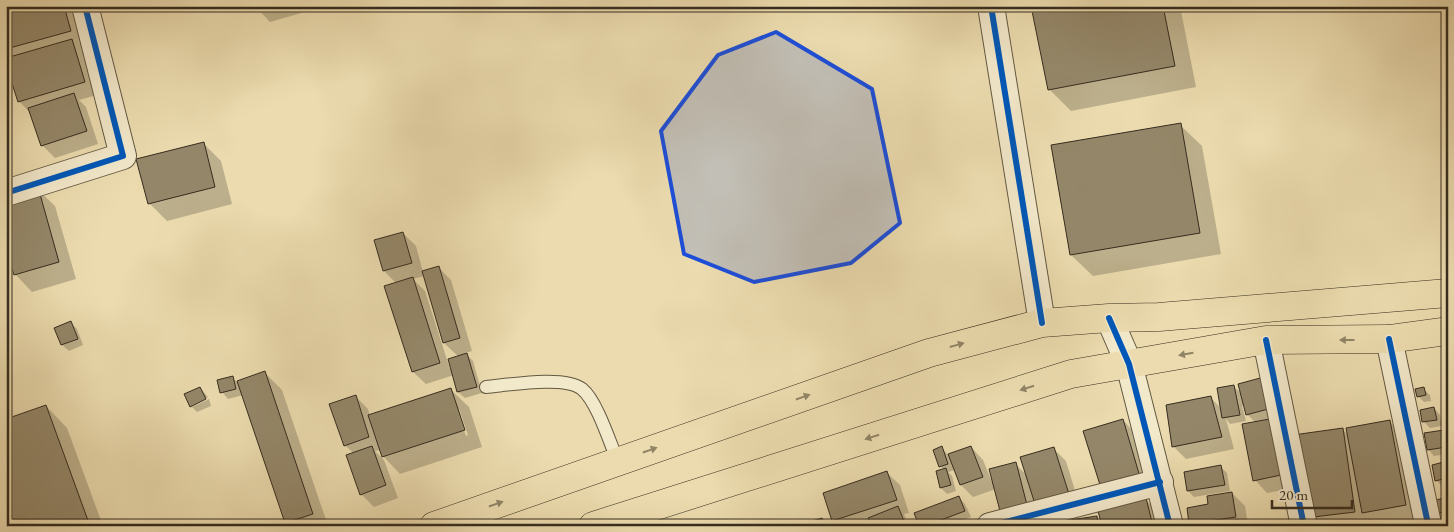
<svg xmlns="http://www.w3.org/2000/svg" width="1454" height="532" viewBox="0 0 1454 532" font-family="'EB Garamond',serif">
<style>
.shadow{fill:#0003;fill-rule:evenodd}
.building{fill:#948769;stroke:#362c1f}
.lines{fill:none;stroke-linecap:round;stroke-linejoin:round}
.service-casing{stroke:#635843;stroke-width:14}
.minor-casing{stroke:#635843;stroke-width:28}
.primary-casing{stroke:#362c1f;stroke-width:29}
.service{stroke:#f2e8ca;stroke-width:12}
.minor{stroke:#f2e8ca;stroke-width:26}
.primary{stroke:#ebdbae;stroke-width:28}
.cycleway-casing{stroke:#f2e8ca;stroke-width:9}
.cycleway{stroke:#0057b8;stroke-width:6}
.oneway{fill:#908466}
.marked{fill:#1d4ed8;fill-opacity:0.2;stroke:#1d4ed8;stroke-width:4;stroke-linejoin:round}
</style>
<rect width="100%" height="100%" fill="#ebdbae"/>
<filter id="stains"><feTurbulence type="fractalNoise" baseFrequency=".004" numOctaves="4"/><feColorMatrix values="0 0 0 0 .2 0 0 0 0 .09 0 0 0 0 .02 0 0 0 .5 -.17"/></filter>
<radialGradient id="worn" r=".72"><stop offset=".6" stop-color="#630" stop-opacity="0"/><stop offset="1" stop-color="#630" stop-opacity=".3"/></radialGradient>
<g class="shadow">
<path d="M6 6H75L88 49 82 51 84 53 97 95 79 100 86 107 98 144 55 158 42 145 31 114 19 101 12 78 6 80Z"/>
<path d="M255 6H326L270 22Z"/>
<path d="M1033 6H1180L1196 87 1071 111 1050 90Z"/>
<path d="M1180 125 1202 146 1221 254 1093 276 1071 255 1052 146Z"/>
<path d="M203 143 221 161 232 204 167 221 149 203Z"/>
<path d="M37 189 55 206 76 279 32 292 15 274Z"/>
<path d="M403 233 416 246 423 272 438 267 451 280 472 351 465 353 473 361 482 393 465 398 458 392 454 375 426 384 413 372 385 287 396 283 384 271ZM424 276 444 343 459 357 452 369H450L425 291 413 279Z"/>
<path d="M71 323 77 329 83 345 69 351 62 345 56 329Z"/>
<path d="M264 372 282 390 328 526H290L286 523 243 395 228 399 222 392 232 377 237 382Z"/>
<path d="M1264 378 1293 488 1267 493 1255 480 1256 423 1247 414 1245 405 1242 406 1246 421 1230 424 1226 419 1234 449 1186 459 1174 447 1211 398 1222 409 1233 386 1242 394Z"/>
<path d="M200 388 208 397 192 404V407L191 406Z"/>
<path d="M1423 389 1430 395 1431 401 1424 402 1418 396Z"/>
<path d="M451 390 469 407 482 447 400 474 383 456 381 450 375 451 384 460 398 498 374 507 361 494 354 454 345 445 355 396 368 409 370 416ZM457 409H459L468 435 466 436Z"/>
<path d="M209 399 211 406 197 412 192 407Z"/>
<path d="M46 406 67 428 103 526H8L6 520V420Z"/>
<path d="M1434 408 1440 415 1442 426 1430 428 1424 422 1421 411Z"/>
<path d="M1123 420 1135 433 1152 489 1102 488Z"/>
<path d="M1389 421 1407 439 1423 522 1405 526H1377L1371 520 1372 526H1314L1294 436 1342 429 1348 435Z"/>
<path d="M1444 431 1448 435V454L1434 456 1428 449Z"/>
<path d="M971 447 983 460 992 482 1015 464 1028 476 1053 448 1066 461 1080 507 1038 517 996 489 973 497 961 485 955 470 948 472 952 476 956 491 947 494 941 488 944 470 940 466 942 448 948 455Z"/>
<path d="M1448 463V485L1442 486 1436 480Z"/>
<path d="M1221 467 1227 473 1230 491 1194 497 1188 491Z"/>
<path d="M887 473 900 485 909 513 904 514 909 526H838L833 521Z"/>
<path d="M1232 493 1245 506 1248 526H1193L1191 524 1209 505Z"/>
<path d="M959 498 965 504 971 517 947 526H920Z"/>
<path d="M1448 499V519L1443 520 1436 513Z"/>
<path d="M1146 500 1158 512 1162 526H1059L1096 517 1103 524Z"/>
</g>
<g class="building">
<path d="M6 6H64L71 31 6 49Z"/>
<path d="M1031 6H1163L1175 66 1048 90Z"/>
<path d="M72 39 85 82 18 102 6 65V58Z"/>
<path d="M74 93 87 131 41 146 28 108Z"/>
<path d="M1181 123 1200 233 1070 255 1051 145Z"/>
<path d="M204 142 215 187 148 204 136 159Z"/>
<path d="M38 187 59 262 14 275 6 250V196Z"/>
<path d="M403 232 412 263 383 271 374 240Z"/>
<path d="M439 266 460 338 443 343 422 271Z"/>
<path d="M413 277 440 363 412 372 384 286Z"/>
<path d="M71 321 78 339 61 345 54 328Z"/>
<path d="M467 353 477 387 457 392 448 359Z"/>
<path d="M265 371 313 514 285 523 237 381Z"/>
<path d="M233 376 236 389 220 393 217 380Z"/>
<path d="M1264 377 1272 408 1246 415 1238 384Z"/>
<path d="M1234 385 1240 415 1222 418 1217 388Z"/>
<path d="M200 387 206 399 190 407 184 394Z"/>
<path d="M1424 387 1426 395 1417 397 1415 389Z"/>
<path d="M451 388 465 430 382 457 368 415Z"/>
<path d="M356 395 369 437 344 446 329 404Z"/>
<path d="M1211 396 1222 437 1172 447 1166 405Z"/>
<path d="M46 405 90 526H7L6 419Z"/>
<path d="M1434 407 1437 420 1422 422 1420 410Z"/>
<path d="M1123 419 1140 477 1101 488 1083 431Z"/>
<path d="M1270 419 1281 475 1253 481 1242 424Z"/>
<path d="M1390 420 1406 505 1362 513 1346 428Z"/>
<path d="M1343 428 1355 512 1305 518 1293 435Z"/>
<path d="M1444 430 1447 447 1427 450 1424 433Z"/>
<path d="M372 446 386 485 360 495 346 455Z"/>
<path d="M942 446 948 464 939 467 933 450Z"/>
<path d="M971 446 983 477 960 485 948 454Z"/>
<path d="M1054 447 1069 494 1035 504 1020 457Z"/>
<path d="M1448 461V478L1435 481 1432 465Z"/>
<path d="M1016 462 1027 505 1000 511 989 469Z"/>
<path d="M1221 465 1225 485 1187 491 1184 472Z"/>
<path d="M946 468 951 485 940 488 936 471Z"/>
<path d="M887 471 897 500 832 521 823 493Z"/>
<path d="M1232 492 1236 517 1189 524 1187 508 1208 504 1207 496Z"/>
<path d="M959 496 965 511 925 526H919L914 513Z"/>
<path d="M1448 497V511L1435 514 1432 501Z"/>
<path d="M1146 498 1153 526H1102L1098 511Z"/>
<path d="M898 506 906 526H871L868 518Z"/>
<path d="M1097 516 1098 526H1058L1057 522Z"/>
<path d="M822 518 824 526H795Z"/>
<path d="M1237 520 1238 526H1206Z"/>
</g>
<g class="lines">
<defs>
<path id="service" d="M486 387C508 385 565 375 582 389 597 401 610 443 618 462"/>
<g id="minor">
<path d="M991 6 1042 323"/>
<path d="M6 193 123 156 85 6"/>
<path d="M1109 318 1129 364 1170 526"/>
<path d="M1389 339 1428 524"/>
<path d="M1266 340 1304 526"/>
<path d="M990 526 1160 482"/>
</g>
<g id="primary">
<path d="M434 526 929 353 1042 323 1109 318 1159 317 1448 293"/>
<path d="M593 526 1071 374 1266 340 1389 339 1448 331"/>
</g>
</defs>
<use href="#service" class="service-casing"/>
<use href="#minor" class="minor-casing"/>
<use href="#primary" class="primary-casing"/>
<use href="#service" class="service"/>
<use href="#minor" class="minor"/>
<use href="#primary" class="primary"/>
<defs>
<g id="cycleway">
<path d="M991 6 1042 323"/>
<path d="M6 193 123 156 85 6"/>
<path d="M1109 318 1129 364 1170 526"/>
<path d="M1389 339 1428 524"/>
<path d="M1266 340 1304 526"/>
<path d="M990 526 1160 482"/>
</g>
</defs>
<use href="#cycleway" class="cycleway-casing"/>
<use href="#cycleway" class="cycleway"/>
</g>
<defs><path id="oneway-solid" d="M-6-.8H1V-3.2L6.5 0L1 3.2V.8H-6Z" transform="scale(1.25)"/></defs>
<g class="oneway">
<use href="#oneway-solid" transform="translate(1347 340) rotate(180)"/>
<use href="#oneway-solid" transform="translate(957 345) rotate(-16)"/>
<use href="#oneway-solid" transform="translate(1186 354) rotate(170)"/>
<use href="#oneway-solid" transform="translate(1027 388) rotate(162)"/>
<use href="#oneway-solid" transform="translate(803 397) rotate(-19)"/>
<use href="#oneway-solid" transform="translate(872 437) rotate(162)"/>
<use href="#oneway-solid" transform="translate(650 450) rotate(-19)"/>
<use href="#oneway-solid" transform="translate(496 504) rotate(-19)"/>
</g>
<path class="marked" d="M776 32 872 89 900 223 851 263 754 282 684 254 661 131 718 55Z"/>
<rect width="1454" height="532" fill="none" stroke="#ebdbae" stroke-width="25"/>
<rect x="8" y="8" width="1439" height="517" fill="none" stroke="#362c1f" stroke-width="2.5"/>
<rect x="12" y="12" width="1429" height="507" fill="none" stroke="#362c1f"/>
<path d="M1272 500v8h80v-8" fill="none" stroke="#362c1f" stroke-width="2.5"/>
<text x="1279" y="500" font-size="15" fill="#362c1f" stroke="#f2e8ca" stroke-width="4" paint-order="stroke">20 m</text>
<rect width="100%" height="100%" filter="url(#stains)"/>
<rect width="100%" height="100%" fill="url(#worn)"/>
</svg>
